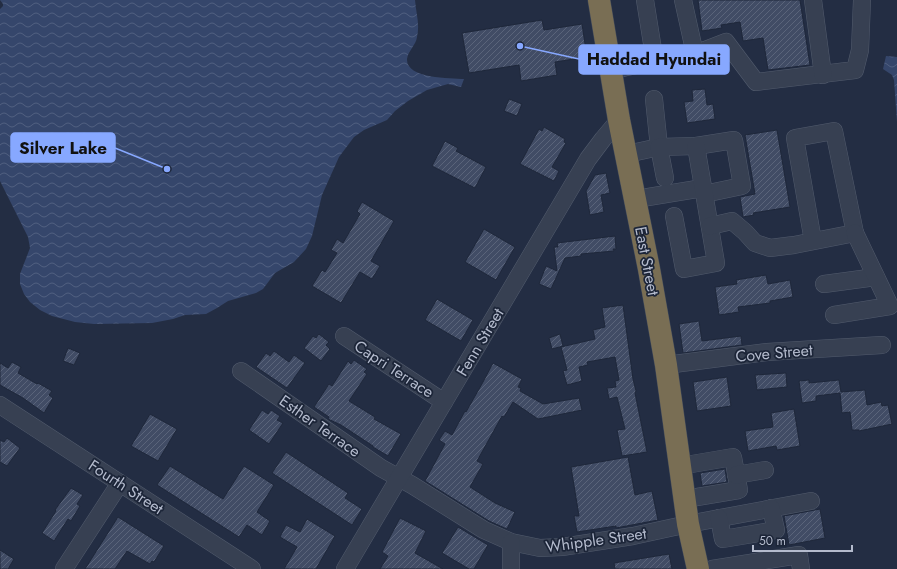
<svg xmlns="http://www.w3.org/2000/svg" width="897" height="569" viewBox="0 0 897 569" font-family="Jost,sans-serif">
<style>
.water{fill:url(#water-waves)}
.building{fill:url(#building-hatch);stroke:#1e273a}
.lines{fill:none;stroke-linecap:round;stroke-linejoin:round}
.minor-casing{stroke:#525b6d;stroke-width:18}
.highway-casing{stroke:#3f485a;stroke-width:23}
.minor{stroke:#374052;stroke-width:17}
.highway{stroke:#796e54;stroke-width:22}
.labels{text-anchor:middle;dominant-baseline:central;stroke-width:3.5;stroke-linejoin:round;paint-order:stroke}
.street-label{font-size:16px;fill:#b4bbcd;stroke:#1c2538}
.leader{fill:none;stroke:#87a8ff;stroke-width:1.5}
.callout-dot{fill:#87a8ff;stroke:#1c2538;stroke-width:1.5}
.callout{fill:#87a8ff;stroke:#87a8ff;stroke-width:1.5}
.callout-label{font-size:17px;text-anchor:middle;font-weight:bold;fill:#111}
</style>
<defs>
<pattern id="water-waves" width="16" height="10" patternUnits="userSpaceOnUse"><rect width="16" height="10" fill="#35466b"/><path d="M0 5q4-4 8 0t8 0" fill="none" stroke="#505f7f"/></pattern>
<pattern id="building-hatch" width="6" height="6" patternUnits="userSpaceOnUse"><rect width="6" height="6" fill="#414c65"/><path d="M-1 1l2-2M0 6l6-6M5 7l2-2" fill="none" stroke="#5a647a"/></pattern>
</defs>
<rect width="100%" height="100%" fill="#232d43"/>
<g class="water">
<path d="M0 0H415C416 13 420 24 417 37 416 45 408 51 407 59 406 79 450 78 464 79L461 87 448 84 427 90 408 101 395 111 387 120 364 130 354 137 339 157 322 195 312 236 306 249 294 262 275 273 263 289 256 293 228 301 217 308 206 314 185 315 173 319 152 323 94 324 75 322 52 316 40 310 30 302 24 294 20 284V274L30 248 28 237 0 181V9L3 6V4Z"/>
<path d="M886 56 897 57V122L894 80 892 75 883 69Z"/>
</g>
<g class="building">
<path d="M698 0H800L810 65 768 70 763 38 743 41 740 22 721 25 722 28 702 31Z"/>
<path d="M542 20 544 30 582 24 587 57 555 62 557 75 521 81 519 65 469 73 462 33Z"/>
<path d="M705 89 707 105 713 104 715 119 687 123 684 102 693 101 692 90Z"/>
<path d="M509 99 522 104 517 116 504 111Z"/>
<path d="M544 127 565 139 564 142 566 143 552 167 559 171 554 181 520 164 539 129 542 131Z"/>
<path d="M777 130 790 207 753 213 754 215 743 217 740 197 755 194 745 135Z"/>
<path d="M445 141 458 148 456 151 486 167 475 188 432 166Z"/>
<path d="M606 173 610 193 601 195 604 212 590 215 586 191 595 175Z"/>
<path d="M362 202 394 221 371 261 380 266 372 279 360 272 341 303 312 286 322 270 325 272 337 253 331 250 337 239 343 243 360 214 357 211Z"/>
<path d="M484 229 515 247 496 280 465 262Z"/>
<path d="M615 236 616 249H613L614 251 581 254V256L565 258 551 289 539 284 546 266 557 271 554 247H558L557 243Z"/>
<path d="M766 275 768 284 790 280 793 297 770 301V303L738 307 739 312 719 315 715 287 737 284 736 280Z"/>
<path d="M437 299 473 320 461 341 425 320Z"/>
<path d="M623 305 633 379 636 391 635 393 647 452 622 456 617 430 625 429 617 397 609 399 607 388 616 387 615 381 619 380 615 357 587 362 588 365 579 367 582 381 567 385 563 371 567 370 561 347 595 339 593 330 605 327 602 308Z"/>
<path d="M699 321 702 341 741 336 742 345 683 353 679 324Z"/>
<path d="M319 334 329 342 326 345 330 349 321 361 304 348 313 336 316 338Z"/>
<path d="M560 334 563 346 552 349 549 338Z"/>
<path d="M68 348 80 353 74 365 63 361Z"/>
<path d="M274 351 289 362 294 355 305 363 287 388 256 367 266 353 270 356Z"/>
<path d="M354 360 367 369 364 372 367 374 349 401 375 417 374 419 401 434 388 456 373 447V446L341 425 328 419 329 417 314 407 329 384 332 386 348 361 351 364Z"/>
<path d="M12 362 21 367 18 373 37 384 38 383 52 391 49 395 53 398 44 413 23 398 0 385V363L8 368Z"/>
<path d="M493 363 522 379 518 387 521 388 520 391 543 404 579 398 582 410 538 419 513 402 504 417 502 416 477 461 483 464 470 487 495 503 515 512 507 529 489 521 425 481 445 444 439 440 445 431 452 435 465 411 466 412 483 382Z"/>
<path d="M786 373 787 387 757 390 755 375Z"/>
<path d="M727 377 731 406 697 411 693 382Z"/>
<path d="M809 380V383L839 380 841 392 865 390 867 405 881 402 882 406 888 405 892 424 859 431V430H852L850 412 842 413 840 393 816 396V401L802 403 799 381Z"/>
<path d="M794 409 800 446 777 450 776 446 748 451 745 431 773 427 771 413Z"/>
<path d="M262 410 268 414 271 410 280 416 277 420 283 423 269 444 249 430Z"/>
<path d="M150 414 177 429 158 461 131 446Z"/>
<path d="M7 438 20 448 7 466 0 462V440L4 442Z"/>
<path d="M286 452 348 493 345 498 362 509 352 525 272 473Z"/>
<path d="M628 457 635 495 652 491 658 520 616 528V526L577 532 574 516H579L571 467Z"/>
<path d="M170 466 223 499 244 466 274 485 257 512 270 521 262 535 247 525 239 537 157 485Z"/>
<path d="M725 469 727 482 702 486 700 473Z"/>
<path d="M71 488 83 495 77 504 80 506 71 521 68 519 54 541 42 533 56 511 55 510Z"/>
<path d="M820 509 825 538 789 545 784 516Z"/>
<path d="M118 517 164 546 154 562 152 561 150 564 127 551 115 569H85Z"/>
<path d="M400 518 426 531 415 553 443 569H380L388 556 382 552Z"/>
<path d="M307 519 335 536 316 569H284L297 547 280 537 286 525 300 532Z"/>
<path d="M458 527 488 545 474 569H469L442 553Z"/>
<path d="M0 550 14 559 8 569H0Z"/>
<path d="M669 554 672 569H615L614 563Z"/>
</g>
<g class="lines">
<defs>
<g id="minor">
<path d="M645 0 655 62"/>
<path d="M683 0 695 54 726 42 756 82 855 70 860 50 862 0"/>
<path d="M813 0 823 75"/>
<path d="M611 71C639 63 667 60 695 54"/>
<path d="M627 154 659 147 654 99"/>
<path d="M665 178 659 147 696 146 734 140 742 186 704 194"/>
<path d="M636 199 703 188"/>
<path d="M674 216 684 269 716 263 696 146"/>
<path d="M710 226 732 221 745 232 755 243 770 248 794 245 855 233 834 131 795 138 813 241"/>
<path d="M824 284 876 277"/>
<path d="M834 315 890 306 855 233"/>
<path d="M344 336 444 402"/>
<path d="M666 365 767 352 882 345"/>
<path d="M241 371 381 468 412 485 484 530 511 542 540 548 562 547 633 536 688 524 811 501"/>
<path d="M0 405 252 569"/>
<path d="M680 466 733 457 739 490 685 499"/>
<path d="M736 475 765 470"/>
<path d="M719 518 723 539 776 530 771 508"/>
<path d="M511 542V569"/>
<path d="M64 569 120 483"/>
<path d="M345 569 588 159 603 139 619 120"/>
<path d="M712 569 799 555 801 569"/>
</g>
<path id="highway" d="M599 0 619 120 649 269 666 365 688 524 698 569"/>
</defs>
<use href="#minor" class="minor-casing"/>
<use href="#highway" class="highway-casing"/>
<use href="#minor" class="minor"/>
<use href="#highway" class="highway"/>
</g>
<g class="labels">
<g class="street-label">
<text transform="translate(647 261) rotate(79)">East Street</text>
<text transform="translate(480 342) rotate(-59)">Fenn Street</text>
<text transform="translate(774 353) rotate(-5)">Cove Street</text>
<text transform="translate(394 369) rotate(33)">Capri Terrace</text>
<text transform="translate(320 426) rotate(35)">Esther Terrace</text>
<text transform="translate(126 487) rotate(33)">Fourth Street</text>
<text transform="translate(596 540) rotate(-8)">Whipple Street</text>
</g>
</g>
<path class="leader" d="M520 46L579 59M167 169L115 148"/>
<g class="callout-dot">
<circle cx="520" cy="46" r="4"/>
<circle cx="167" cy="169" r="4"/>
</g>
<g class="callout">
<rect x="579" y="45" width="150" height="29" rx="4"/>
<rect x="11" y="133" width="104" height="29" rx="4"/>
</g>
<g class="callout-label">
<text x="654" y="65">Haddad Hyundai</text>
<text x="63" y="154">Silver Lake</text>
</g>
<path d="M753 545v6h99v-6" fill="none" stroke="#b4bbcd" stroke-width="2"/>
<text x="759" y="545" font-size="12" fill="#b4bbcd" stroke="#1c2538" stroke-width="3" paint-order="stroke">50 m</text>
</svg>
